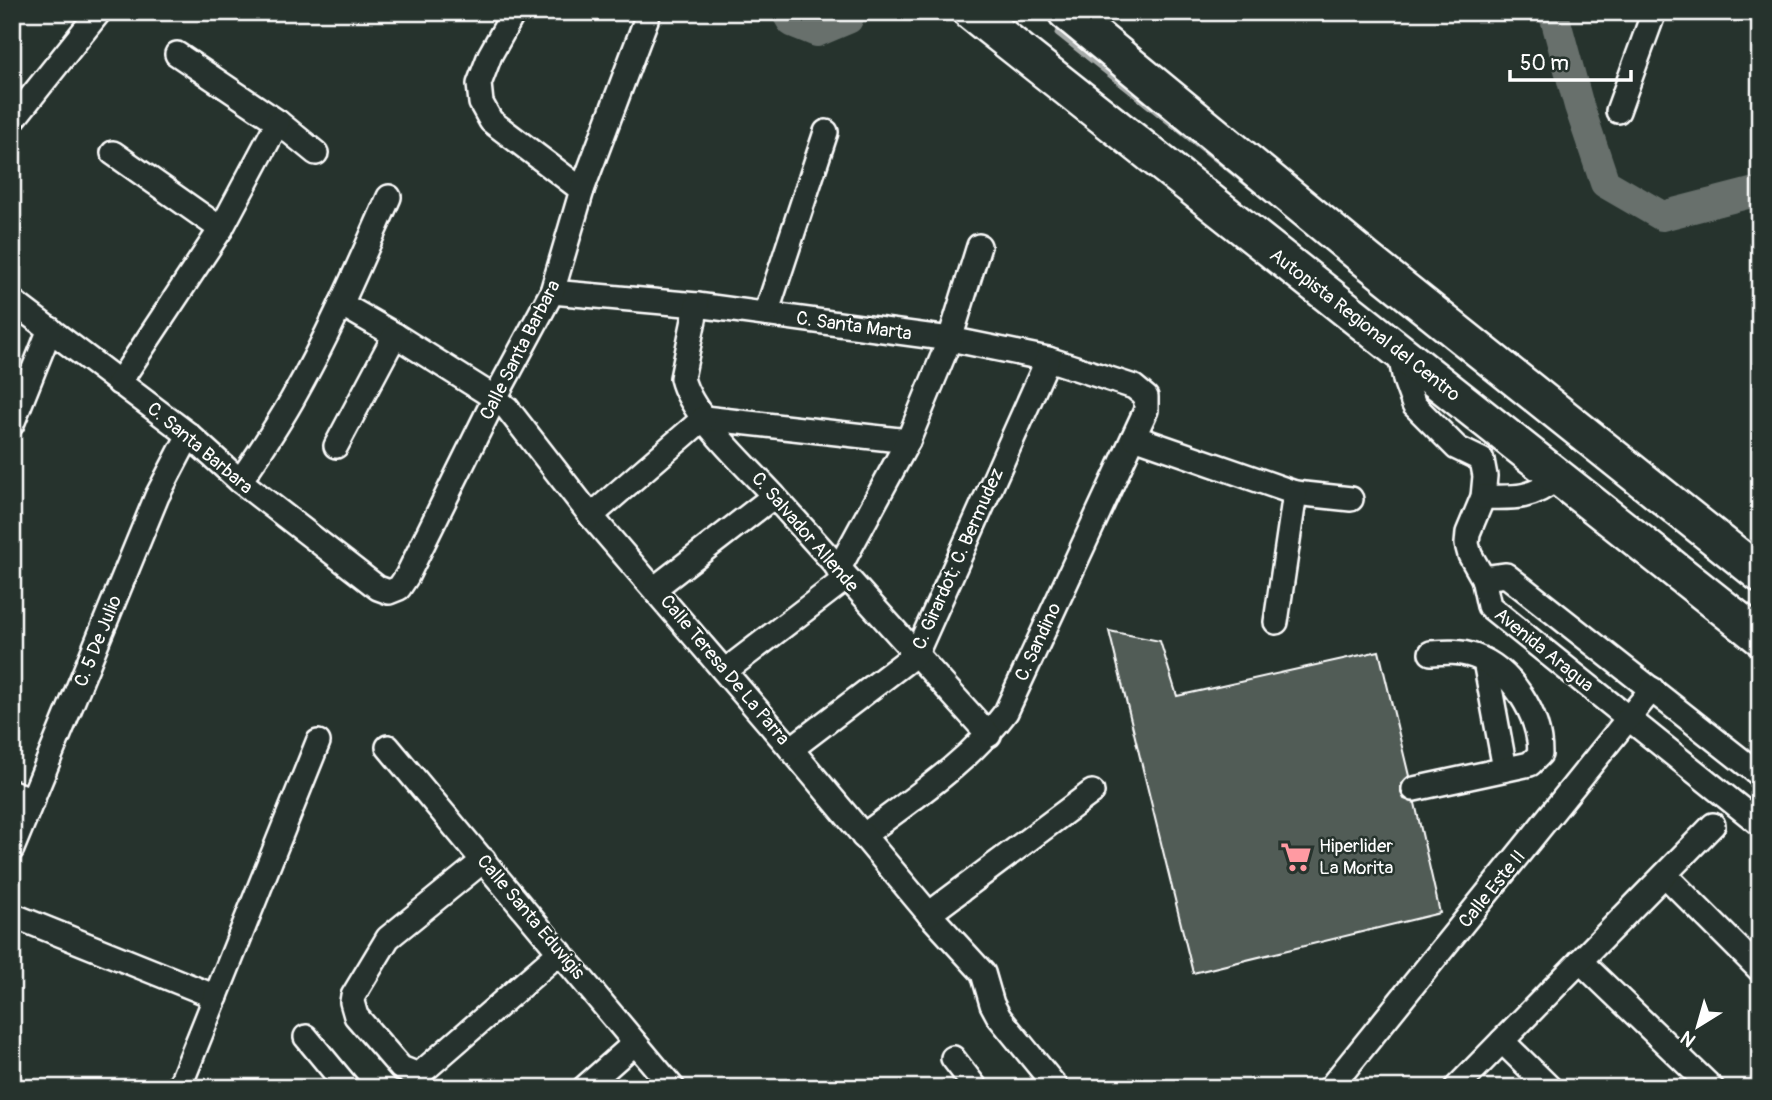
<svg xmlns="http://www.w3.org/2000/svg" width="1772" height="1100" viewBox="0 0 1772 1100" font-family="Pangolin,sans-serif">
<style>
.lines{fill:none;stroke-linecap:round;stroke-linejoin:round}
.stream{stroke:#a4a9a7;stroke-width:5}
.river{stroke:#67706c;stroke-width:30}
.building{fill:#515c57;stroke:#fff;stroke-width:2}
.minor-casing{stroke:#fff;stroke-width:28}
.highway-casing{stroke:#fff;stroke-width:40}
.minor{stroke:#26332d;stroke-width:23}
.highway{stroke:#26332d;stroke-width:35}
.labels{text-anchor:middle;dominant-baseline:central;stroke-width:5;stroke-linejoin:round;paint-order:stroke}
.street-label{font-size:19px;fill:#fff;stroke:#26332d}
.poi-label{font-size:19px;fill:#fff;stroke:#26332d;text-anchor:start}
</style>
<rect width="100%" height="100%" fill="#26332d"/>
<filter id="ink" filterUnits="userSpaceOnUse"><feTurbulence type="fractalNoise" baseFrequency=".0143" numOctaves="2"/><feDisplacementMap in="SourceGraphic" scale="14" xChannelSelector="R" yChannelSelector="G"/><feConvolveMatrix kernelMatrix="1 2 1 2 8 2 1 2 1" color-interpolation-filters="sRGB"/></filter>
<g filter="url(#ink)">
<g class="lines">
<path class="stream" d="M1057 33 1263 197"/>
<g class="river">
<path d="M786 12 792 22 817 32 848 19 851 12"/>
<path d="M1551 12 1555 18 1579 106 1605 183 1662 216 1751 193 1760 192"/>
</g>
</g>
<path class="building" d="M1109 631 1160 641 1177 696 1379 651 1409 776 1401 784V793L1404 799 1415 803 1440 913 1193 973Z"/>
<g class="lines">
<defs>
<g id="minor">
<path d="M514 12 490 55 479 84 481 103 491 121 582 190"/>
<path d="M177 54 278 122 316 153"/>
<path d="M1618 111 1654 12"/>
<path d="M12 121 99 12"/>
<path d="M113 153 221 229"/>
<path d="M552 292 697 305 950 339 1048 359 1134 387 1146 397V410L1006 712C968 763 913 798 863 836"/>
<path d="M12 301 189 435 240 481 378 588 389 592 399 588 407 576 495 398 552 292 582 190 649 12"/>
<path d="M341 304 395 335 495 398 507 408 591 516 791 749 929 914 983 973 992 1004 999 1017 1057 1088"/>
<path d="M697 305 682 378C691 416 747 466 774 496 845 576 917 655 989 735"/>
<path d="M766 314 826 132"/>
<path d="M1399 351 1405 380 1414 405 1457 448 1482 460 1485 476 1483 497 1468 533 1467 544 1470 555 1483 578 1489 606 1760 824"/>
<path d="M119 383 221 229 278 122"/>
<path d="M704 418 908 441"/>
<path d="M12 424 50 329"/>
<path d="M1134 437 1295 493 1351 499"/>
<path d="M336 446 395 335"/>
<path d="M240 481C258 455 276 428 292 400 329 335 359 265 389 197"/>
<path d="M1483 497C1516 498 1531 499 1558 478"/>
<path d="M591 516 704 418"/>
<path d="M838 570 908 441 950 339 979 246"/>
<path d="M1483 578 1506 575 1760 775"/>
<path d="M655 588 774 496"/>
<path d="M1276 622 1295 493"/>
<path d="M1485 661 1505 769"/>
<path d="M725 671 845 579"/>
<path d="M388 747 673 1088"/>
<path d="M791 749 916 654 1048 359"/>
<path d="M1414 789 1530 764 1540 754C1540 715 1512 669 1474 656 1460 651 1445 652 1431 653"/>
<path d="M12 792 33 800"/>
<path d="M12 849 157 496 189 435"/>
<path d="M484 860 388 938 353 996 352 1002 356 1016 401 1068 416 1074 422 1072 560 952"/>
<path d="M1665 875 1760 970"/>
<path d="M929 914 1092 792"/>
<path d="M12 915 216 997"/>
<path d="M1580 961 1712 1088"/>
<path d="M306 1037 348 1088"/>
<path d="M1502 1041 1550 1088"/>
<path d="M953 1058 976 1088"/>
<path d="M179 1088 318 742"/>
<path d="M584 1088 635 1043"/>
<path d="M1330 1088 1652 689"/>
<path d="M1456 1088 1713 825"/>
</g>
<g id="highway">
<path d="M971 12 1760 637"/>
<path d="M1066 12 1368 261 1760 574"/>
</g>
</defs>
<use href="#minor" class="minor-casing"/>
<use href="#highway" class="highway-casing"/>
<use href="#minor" class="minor"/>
<use href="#highway" class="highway"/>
</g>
</g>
<defs>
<symbol id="supermarket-bare" viewBox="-9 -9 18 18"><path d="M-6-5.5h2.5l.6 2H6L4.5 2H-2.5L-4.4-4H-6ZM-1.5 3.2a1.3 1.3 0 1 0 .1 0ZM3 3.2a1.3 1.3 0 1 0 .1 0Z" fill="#ff9aa2" stroke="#26332d" stroke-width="2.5" paint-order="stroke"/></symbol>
</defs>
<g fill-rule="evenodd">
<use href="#supermarket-bare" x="1274" y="835" width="44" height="44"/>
</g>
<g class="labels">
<g class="street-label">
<text transform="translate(1365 325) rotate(38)">Autopista Regional del Centro</text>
<text transform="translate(854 326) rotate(8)">C. Santa Marta</text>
<text transform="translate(520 350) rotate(-63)">Calle Santa Barbara</text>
<text transform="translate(200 448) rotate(40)">C. Santa Barbara</text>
<text transform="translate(805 532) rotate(49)">C. Salvador Allende</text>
<text transform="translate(958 559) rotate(-66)">C. Girardot; C. Bermudez</text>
<text transform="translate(98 641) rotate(-68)">C. 5 De Julio</text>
<text transform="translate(1038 642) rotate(-65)">C. Sandino</text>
<text transform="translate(1544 650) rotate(39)">Avenida Aragua</text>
<text transform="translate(725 670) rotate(50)">Calle Teresa De La Parra</text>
<text transform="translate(1492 889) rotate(-51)">Calle Este II</text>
<text transform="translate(531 917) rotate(50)">Calle Santa Eduvigis</text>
</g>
<g class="poi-label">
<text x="1319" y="846">Hiperlider<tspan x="1319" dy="22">La Morita</tspan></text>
</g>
</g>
<rect width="1772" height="1100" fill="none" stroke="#26332d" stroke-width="42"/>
<rect x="21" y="21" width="1730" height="1058" fill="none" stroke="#fff" stroke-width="2.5" filter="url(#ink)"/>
<g transform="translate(1698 1026) rotate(217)" stroke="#26332d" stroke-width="5" paint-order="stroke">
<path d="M0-5L12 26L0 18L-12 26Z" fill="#ffffff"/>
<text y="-10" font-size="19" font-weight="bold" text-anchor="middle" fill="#ffffff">N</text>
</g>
<path d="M1510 70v10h121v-10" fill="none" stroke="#ffffff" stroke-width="3.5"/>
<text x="1520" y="70" font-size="21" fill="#ffffff" stroke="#26332d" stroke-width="5" paint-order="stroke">50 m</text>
</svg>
